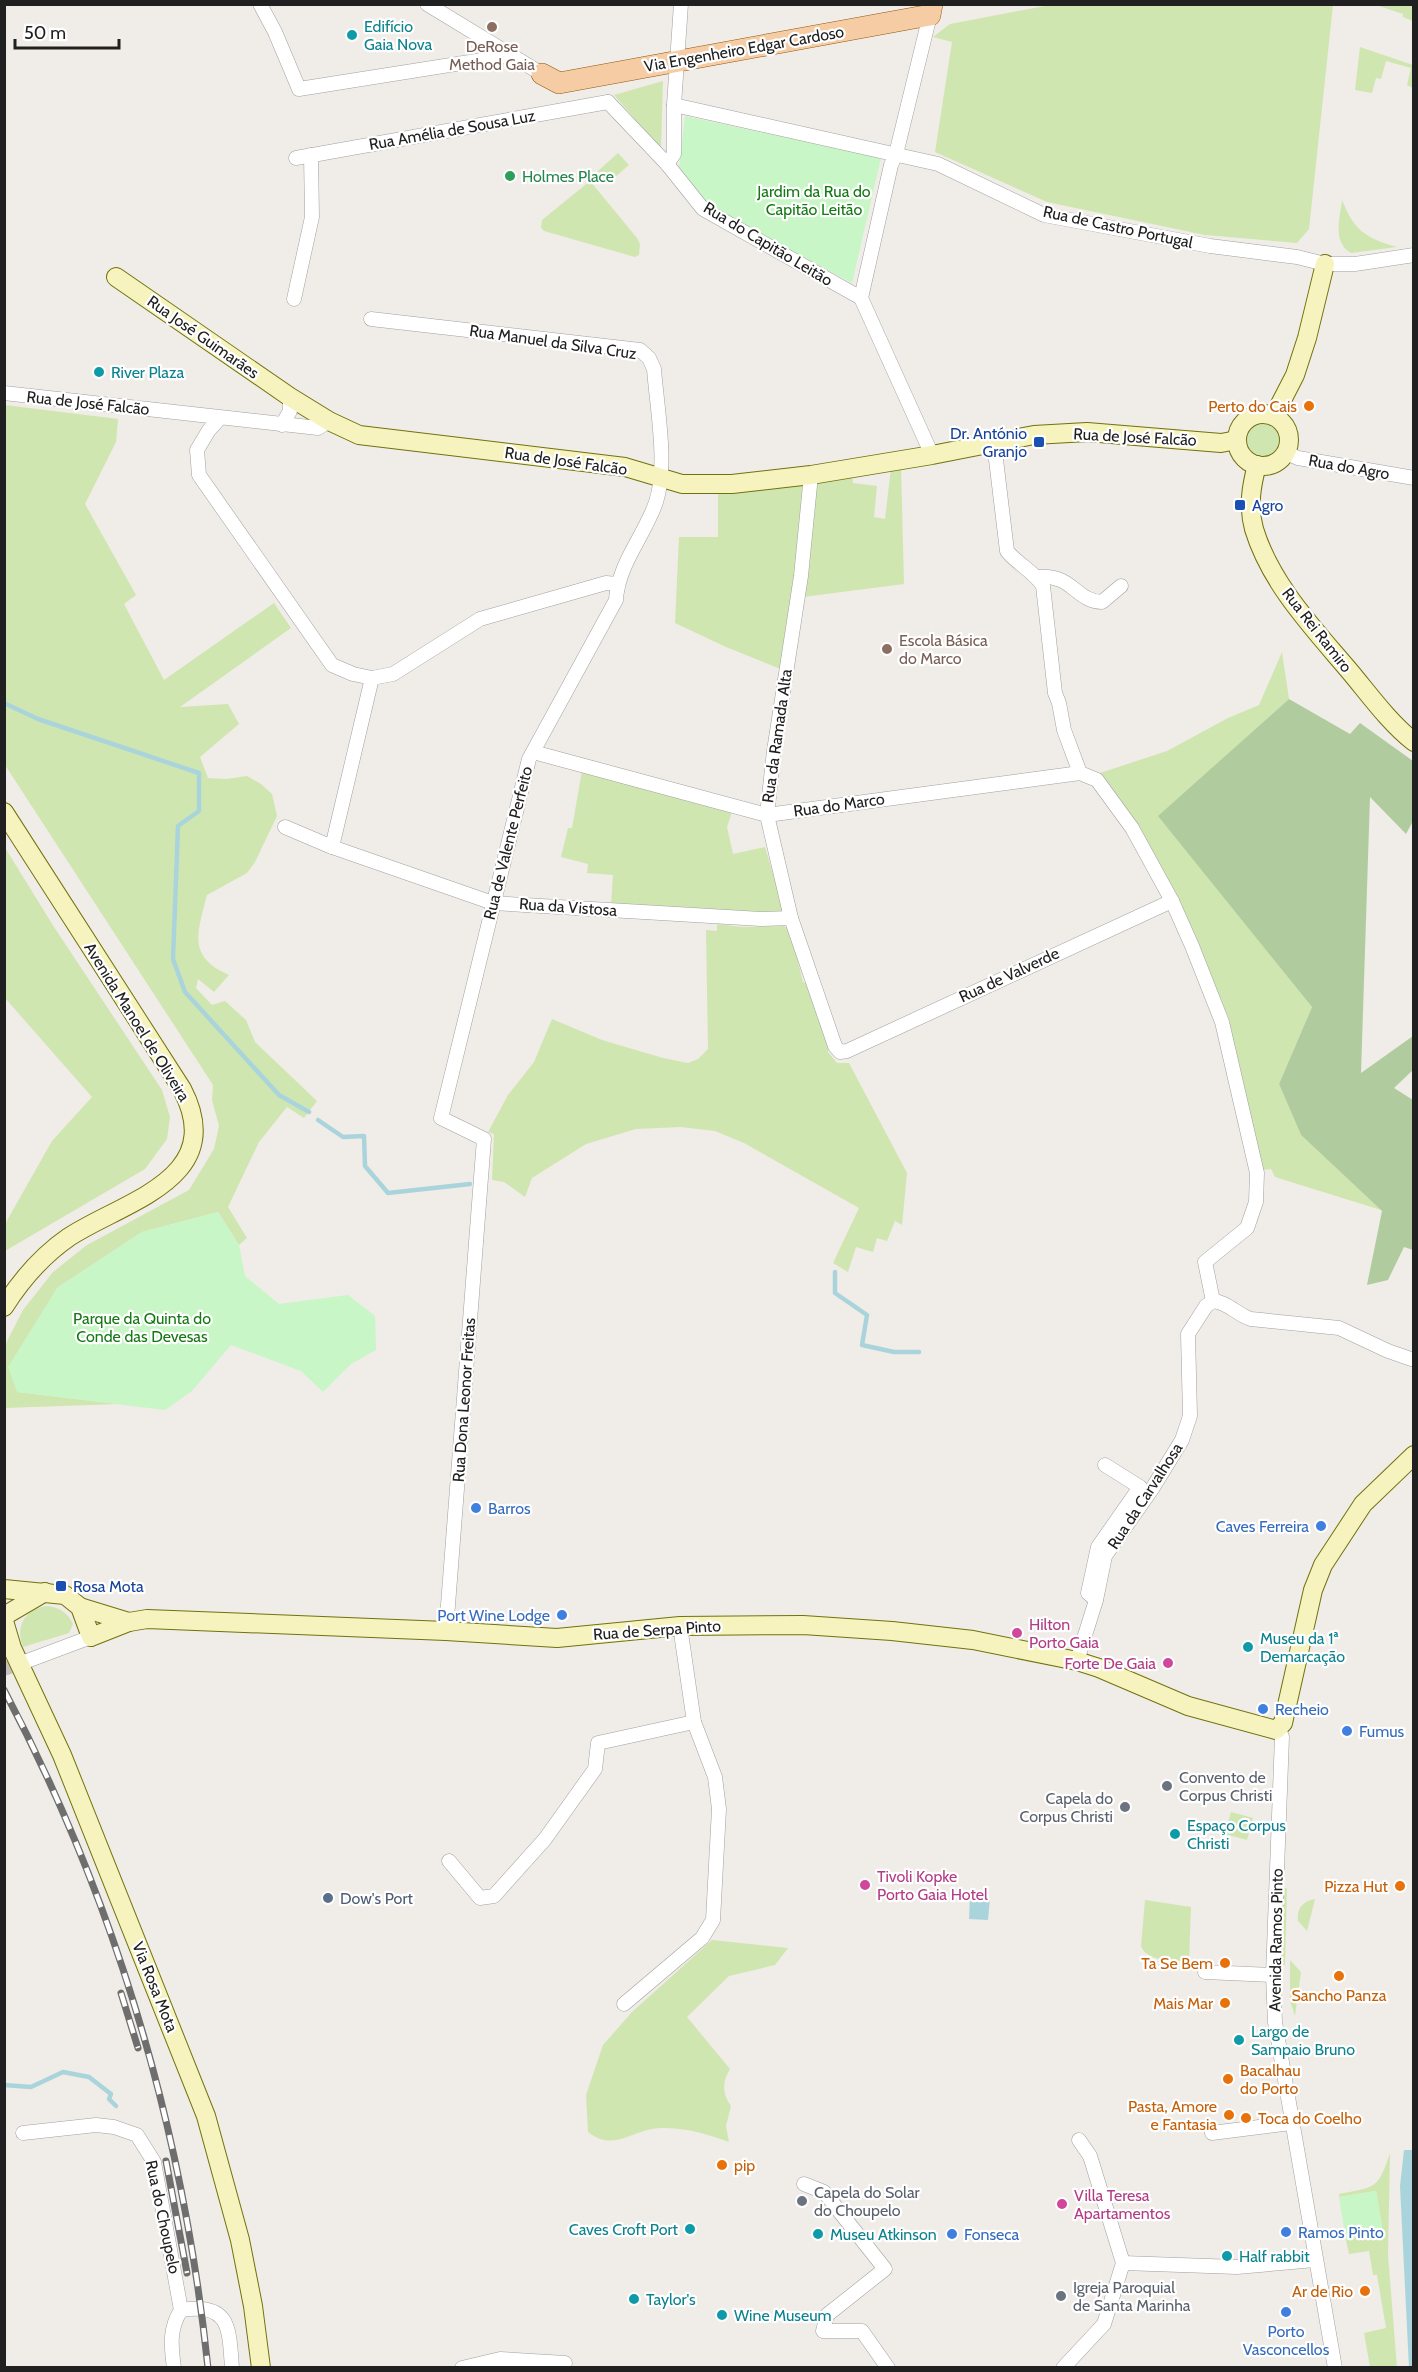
<svg xmlns="http://www.w3.org/2000/svg" width="1418" height="2372" viewBox="0 0 1418 2372" font-family="Cabin,sans-serif">
<style>
.grass{fill:#d0e6b0}
.forest{fill:#b0cc9e}
.park{fill:#c8f6c7}
.water{fill:#aad4db}
.lines{fill:none;stroke-linecap:round;stroke-linejoin:round}
.stream{stroke:#aad4db;stroke-width:4.5}
.street-tunnel{stroke:#c6c3bf;stroke-width:14;stroke-dasharray:14 7;stroke-linecap:butt}
.street-casing{stroke:#a1a1a1;stroke-width:15}
.secondary-casing{stroke:#71720c;stroke-width:20}
.primary-casing{stroke:#925809;stroke-width:22}
.street{stroke:#fff;stroke-width:14}
.secondary{stroke:#f6f3bf;stroke-width:18}
.primary{stroke:#f6cca5;stroke-width:21}
.rail-casing{stroke:#6e6e6e;stroke-width:7}
.rail{stroke:#fff;stroke-width:4.5;stroke-dasharray:14;stroke-linecap:butt}
.education-dot{fill:#8d6e63;stroke:#fff;stroke-width:2}
.culture-dot{fill:#0f9aa8;stroke:#fff;stroke-width:2}
.leisure-dot{fill:#2e9e5b;stroke:#fff;stroke-width:2}
.food-dot{fill:#e8710a;stroke:#fff;stroke-width:2}
.transit-dot{fill:#1a4fb4;stroke:#fff;stroke-width:2}
.shop-dot{fill:#3f7fe0;stroke:#fff;stroke-width:2}
.hotel-dot{fill:#d1479c;stroke:#fff;stroke-width:2}
.worship-dot{fill:#6b7280;stroke:#fff;stroke-width:2}
.service-dot{fill:#5c6f8a;stroke:#fff;stroke-width:2}
.labels{text-anchor:middle;dominant-baseline:central;stroke-width:4.5;stroke-linejoin:round;paint-order:stroke}
.culture-label{font-size:16px;fill:#0d838f;stroke:#fff;text-anchor:start}
.education-label{font-size:16px;fill:#785e54;stroke:#fff}
.street-label{font-size:16px;fill:#202020;stroke:#fff}
.leisure-label{font-size:16px;fill:#27864d;stroke:#fff;text-anchor:start}
.park-label{font-size:16px;fill:#147913;stroke:#fff}
.food-label{font-size:16px;fill:#c56008;stroke:#fff;text-anchor:end}
.transit-label{font-size:16px;fill:#164399;stroke:#fff;text-anchor:start}
.shop-label{font-size:16px;fill:#366cbe;stroke:#fff;text-anchor:start}
.hotel-label{font-size:16px;fill:#b23c85;stroke:#fff;text-anchor:start}
.worship-label{font-size:16px;fill:#5b616d;stroke:#fff;text-anchor:start}
.service-label{font-size:16px;fill:#4e5e75;stroke:#fff;text-anchor:start}
</style>
<rect width="100%" height="100%" fill="#f0ece7"/>
<g class="grass">
<path d="M1055 4 1333 5 1309 229 1297 243 1205 235 1047 202 935 152 952 42 933 37 950 24Z"/>
<path d="M1376 5H1413V21L1403 17V14Z"/>
<path d="M1360 47 1413 65V88L1407 85 1411 68 1386 61 1381 79 1376 78 1372 93 1355 90Z"/>
<path d="M663 81 661 149 614 95Z"/>
<path d="M618 153 629 165 608 183 598 171Z"/>
<path d="M590 181 637 238 640 244 639 255 635 257 544 231 541 228 542 220Z"/>
<path d="M1342 200C1354 230 1365 238 1397 247L1351 253C1332 242 1340 218 1342 200Z"/>
<path d="M5 405 118 419 116 442 85 504 136 595 124 604 164 680 274 603 291 628 180 707 228 704 239 724 200 757 208 778 227 779 247 776 261 784 272 794 277 816 255 862 247 873 207 895C198 932 186 956 229 975L214 992 198 979 196 988 212 1005 225 1001 246 1020 255 1042 317 1101 304 1118 287 1107 259 1142 228 1207 247 1238 239 1245 218 1212 142 1232 57 1288 18 1392 118 1404 5 1408 4 1350 7 1341 23 1310 53 1272 87 1245 189 1190 214 1149 219 1126 212 1100 213 1085 5 765Z"/>
<circle cx="1263" cy="440" r="16"/>
<path d="M901 466 904 584 803 597 816 479 852 474 853 483 877 486 874 517 885 519 891 468Z"/>
<path d="M801 481 804 482 801 545 783 670 726 647 675 623 679 537H718V493Z"/>
<path d="M1282 652 1289 699 1159 816 1312 1007 1279 1084 1301 1135 1381 1210 1275 1177 1271 1169 1263 1170 1249 1121 1229 1019 1185 915 1144 841 1100 773 1167 751 1228 718 1259 705Z"/>
<path d="M582 771 732 812 727 827 733 854 765 847 785 913 761 916 611 905 613 875 587 873 588 864 561 857 568 828H572Z"/>
<path d="M4 846 54 927 162 1090 170 1117 167 1139 145 1169 5 1251V1224L52 1141 92 1097 5 998Z"/>
<path d="M717 924 742 927 783 926 790 929 803 982 809 985 829 1044 828 1052 837 1063H849L907 1173 902 1225 895 1221 887 1241 877 1238 873 1252 856 1247 848 1272 833 1263 859 1208 744 1143 715 1131 681 1127 636 1129 586 1144 532 1178 525 1197 504 1182 492 1180 494 1134 488 1132 508 1095 534 1062 552 1019 602 1040 663 1058 688 1063 698 1059 708 1049 706 930 717 931Z"/>
<path d="M46 1606C59 1607 67 1612 73 1624L69 1633 23 1647C15 1627 24 1610 46 1606Z"/>
<path d="M1231 1812 1253 1818 1247 1840 1225 1834Z"/>
<path d="M1283 1888H1287L1285 1965H1281Z"/>
<path d="M1315 1899 1307 1931 1298 1921C1296 1909 1303 1901 1315 1899Z"/>
<path d="M1145 1900 1191 1907 1189 1961C1174 1961 1147 1962 1141 1946Z"/>
<path d="M712 1940 788 1948 775 1965 729 1976 687 2017 730 2069C722 2082 722 2094 731 2106L726 2126 729 2142C703 2133 688 2128 660 2128 632 2129 615 2153 588 2132L586 2095 603 2045 632 2012Z"/>
<path d="M1290 1960 1301 1972 1295 2016 1290 2001Z"/>
<path d="M1390 2153 1388 2255 1397 2367H1370L1364 2333 1386 2328 1377 2275H1373L1369 2251 1349 2254 1346 2240 1383 2233 1376 2191 1339 2197V2194C1375 2187 1378 2190 1390 2153Z"/>
</g>
<path class="forest" d="M1289 699 1350 734 1360 723 1413 761V821L1406 834 1370 797 1361 1073 1413 1036V1070L1394 1088 1413 1100V1250L1404 1247 1388 1280 1367 1285 1382 1211 1301 1135 1279 1084 1312 1007 1158 816Z"/>
<g class="park">
<path d="M685 116 881 158 852 283 705 205 679 168Z"/>
<path d="M218 1212 239 1245 245 1276 279 1304 348 1295 375 1316 376 1350 351 1364 323 1392 301 1371 231 1345 192 1391 165 1410 17 1392 8 1367 57 1288 142 1232Z"/>
<path d="M1376 2191 1383 2233 1346 2240 1339 2197Z"/>
</g>
<g class="water">
<path d="M970 1896 990 1898 988 1920 969 1919Z"/>
<path d="M1413 2148 1414 2367 1409 2368 1400 2186 1404 2150H1413Z"/>
</g>
<g class="lines">
<g class="stream">
<path d="M4 703 38 719 199 773V811L178 826 173 959 185 992 279 1095 309 1112"/>
<path d="M318 1120 343 1137 364 1136 365 1166 388 1193 470 1184"/>
<path d="M835 1272V1293L867 1315 862 1345 894 1352H919"/>
<path d="M4 2085 31 2087 63 2072 89 2077 111 2094 109 2099 116 2106"/>
</g>
<path class="street-tunnel" d="M4 1669 27 1661"/>
<defs>
<g id="street">
<path d="M260 4 275 32 299 89 513 55"/>
<path d="M427 4 542 74"/>
<path d="M930 15 896 154 891 165 861 298 932 455"/>
<path d="M608 102 667 164 703 209 861 298"/>
<path d="M674 105 938 164 1044 215 1210 246 1297 257 1325 264H1355L1414 255"/>
<path d="M296 158 608 102"/>
<path d="M667 164 674 154V105L681 4"/>
<path d="M294 299 312 217 311 155"/>
<path d="M371 319 640 350 649 358 654 369C657 408 668 466 656 502 645 535 618 564 616 600L529 759 441 1118 484 1139 446 1631"/>
<path d="M4 393 318 428 329 421"/>
<path d="M220 418 209 430 197 450 199 475 332 665 353 674 372 678"/>
<path d="M282 425 290 411V397"/>
<path d="M994 443 1007 551C1018 565 1034 571 1043 586L1055 693 1059 703 1064 730 1080 773 1097 780 1132 828 1172 901 1192 946 1222 1022 1257 1173 1256 1202 1247 1228 1205 1262 1213 1301"/>
<path d="M1286 453 1298 458 1414 478"/>
<path d="M811 475 801 576 774 751 767 815 791 918 835 1046 840 1052 847 1051 1172 901"/>
<path d="M1038 577C1073 574 1075 601 1102 602L1121 586"/>
<path d="M533 752 767 815 1080 773"/>
<path d="M285 827 332 847 493 903 761 919 791 918"/>
<path d="M332 847 372 678 393 674 480 619 606 583 617 584"/>
<path d="M1213 1301C1228 1302 1237 1315 1251 1319L1339 1328 1388 1351 1414 1360"/>
<path d="M1096 1600 1088 1593 1098 1547 1140 1487 1105 1465"/>
<path d="M27 1661 91 1637"/>
<path d="M1077 1661 1096 1600 1105 1556 1152 1489 1182 1440 1190 1416 1188 1334 1206 1306 1213 1301"/>
<path d="M1279 1729 1282 1737 1273 1975 1275 2022 1335 2368"/>
<path d="M449 1861 480 1898 494 1896 545 1839 595 1769 598 1743 694 1722"/>
<path d="M1205 1972 1273 1975"/>
<path d="M624 2004 702 1938 713 1920 719 1809 715 1777 694 1722 680 1626"/>
<path d="M23 2133 96 2125 114 2127 137 2135 154 2162 181 2310C169 2329 171 2346 174 2368"/>
<path d="M1212 2133 1291 2123"/>
<path d="M804 2184 824 2192 885 2269 827 2315 823 2331H862L888 2368"/>
<path d="M1123 2263 1237 2267 1315 2260"/>
<path d="M181 2310C231 2302 229 2329 232 2368"/>
<path d="M462 2368 500 2359 565 2363"/>
<path d="M1063 2368 1104 2324 1123 2263 1090 2156 1079 2140"/>
</g>
<g id="secondary">
<path d="M116 277 290 397 329 421 359 435 625 467 682 484H732L811 475 932 455 1034 435 1087 432 1221 443 1237 440"/>
<circle cx="1263" cy="440" r="26"/>
<path d="M1274 416 1295 375 1307 338 1325 264"/>
<path d="M1257 465C1251 487 1248 507 1254 529 1271 585 1315 630 1352 674 1371 697 1390 723 1414 742"/>
<path d="M4 812 182 1089C229 1179 124 1201 69 1237 43 1255 21 1280 4 1307"/>
<path d="M4 1589 65 1595 80 1607 91 1637 129 1622 147 1619 446 1631 557 1638 680 1626 803 1625 892 1631 973 1640 1077 1661 1099 1668 1188 1706 1276 1730 1283 1723 1313 1590 1323 1565 1363 1504 1414 1455"/>
<path d="M80 1607 129 1622"/>
<path d="M4 1616 45 1592"/>
<path d="M4 1621 12 1648 62 1755 206 2116 240 2240 253 2306 261 2368"/>
</g>
<path id="primary" d="M542 74 559 83 930 15 932 4"/>
</defs>
<use href="#street" class="street-casing"/>
<use href="#secondary" class="secondary-casing"/>
<use href="#primary" class="primary-casing"/>
<use href="#street" class="street"/>
<use href="#secondary" class="secondary"/>
<use href="#primary" class="primary"/>
<defs>
<g id="rail">
<path d="M4 1690C116 1902 183 2130 208 2368"/>
<path d="M121 1993 138 2048"/>
<path d="M166 2161 187 2273"/>
</g>
</defs>
<use href="#rail" class="rail-casing"/>
<use href="#rail" class="rail"/>
</g>
<g class="education-dot">
<circle cx="492" cy="27" r="6"/>
<circle cx="887" cy="649" r="6"/>
</g>
<g class="culture-dot">
<circle cx="352" cy="35" r="6"/>
<circle cx="99" cy="372" r="6"/>
<circle cx="1248" cy="1647" r="6"/>
<circle cx="1175" cy="1834" r="6"/>
<circle cx="1239" cy="2040" r="6"/>
<circle cx="690" cy="2229" r="6"/>
<circle cx="818" cy="2234" r="6"/>
<circle cx="1227" cy="2256" r="6"/>
<circle cx="634" cy="2299" r="6"/>
<circle cx="722" cy="2315" r="6"/>
</g>
<circle class="leisure-dot" cx="510" cy="176" r="6"/>
<g class="food-dot">
<circle cx="1309" cy="406" r="6"/>
<circle cx="1400" cy="1886" r="6"/>
<circle cx="1225" cy="1963" r="6"/>
<circle cx="1339" cy="1976" r="6"/>
<circle cx="1225" cy="2003" r="6"/>
<circle cx="1228" cy="2079" r="6"/>
<circle cx="1229" cy="2115" r="6"/>
<circle cx="1246" cy="2118" r="6"/>
<circle cx="722" cy="2165" r="6"/>
<circle cx="1365" cy="2291" r="6"/>
</g>
<g class="transit-dot">
<rect x="1033" y="436" width="12" height="12" rx="3"/>
<rect x="1234" y="499" width="12" height="12" rx="3"/>
<rect x="55" y="1580" width="12" height="12" rx="3"/>
</g>
<g class="shop-dot">
<circle cx="476" cy="1508" r="6"/>
<circle cx="1321" cy="1526" r="6"/>
<circle cx="562" cy="1615" r="6"/>
<circle cx="1263" cy="1709" r="6"/>
<circle cx="1347" cy="1731" r="6"/>
<circle cx="1286" cy="2232" r="6"/>
<circle cx="952" cy="2234" r="6"/>
<circle cx="1286" cy="2312" r="6"/>
</g>
<g class="hotel-dot">
<circle cx="1017" cy="1633" r="6"/>
<circle cx="1168" cy="1663" r="6"/>
<circle cx="865" cy="1885" r="6"/>
<circle cx="1062" cy="2204" r="6"/>
</g>
<g class="worship-dot">
<circle cx="1167" cy="1786" r="6"/>
<circle cx="1125" cy="1807" r="6"/>
<circle cx="802" cy="2201" r="6"/>
<circle cx="1061" cy="2296" r="6"/>
</g>
<circle class="service-dot" cx="328" cy="1898" r="6"/>
<g class="labels">
<g class="culture-label">
<text x="364" y="26">Edifício<tspan x="364" dy="18">Gaia Nova</tspan></text>
<text x="111" y="372">River Plaza</text>
<text x="1260" y="1638">Museu da 1ª<tspan x="1260" dy="18">Demarcação</tspan></text>
<text x="1187" y="1825">Espaço Corpus<tspan x="1187" dy="18">Christi</tspan></text>
<text x="1251" y="2031">Largo de<tspan x="1251" dy="18">Sampaio Bruno</tspan></text>
<text x="678" y="2229" text-anchor="end">Caves Croft Port</text>
<text x="830" y="2234">Museu Atkinson</text>
<text x="1239" y="2256">Half rabbit</text>
<text x="646" y="2299">Taylor's</text>
<text x="734" y="2315">Wine Museum</text>
</g>
<g class="education-label">
<text x="492" y="46">DeRose<tspan x="492" dy="18">Method Gaia</tspan></text>
<text x="899" y="640" text-anchor="start">Escola Básica<tspan x="899" dy="18">do Marco</tspan></text>
</g>
<g class="street-label">
<text transform="translate(744 49) rotate(-10)">Via Engenheiro Edgar Cardoso</text>
<text transform="translate(452 130) rotate(-10)">Rua Amélia de Sousa Luz</text>
<text transform="translate(1118 227) rotate(12)">Rua de Castro Portugal</text>
<text transform="translate(768 244) rotate(31)">Rua do Capitão Leitão</text>
<text transform="translate(203 337) rotate(35)">Rua José Guimarães</text>
<text transform="translate(553 342) rotate(8)">Rua Manuel da Silva Cruz</text>
<text transform="translate(88 403) rotate(6)">Rua de José Falcão</text>
<text transform="translate(1135 437) rotate(3)">Rua de José Falcão</text>
<text transform="translate(566 461) rotate(8)">Rua de José Falcão</text>
<text transform="translate(1349 467) rotate(10)">Rua do Agro</text>
<text transform="translate(1317 630) rotate(52)">Rua Rei Ramiro</text>
<text transform="translate(777 736) rotate(-82)">Rua da Ramada Alta</text>
<text transform="translate(839 805) rotate(-8)">Rua do Marco</text>
<text transform="translate(508 843) rotate(-76)">Rua de Valente Perfeito</text>
<text transform="translate(568 907) rotate(4)">Rua da Vistosa</text>
<text transform="translate(1009 975) rotate(-25)">Rua de Valverde</text>
<text transform="translate(137 1022) rotate(58)">Avenida Manoel de Oliveira</text>
<text transform="translate(464 1400) rotate(-86)">Rua Dona Leonor Freitas</text>
<text transform="translate(1145 1496) rotate(-57)">Rua da Carvalhosa</text>
<text transform="translate(657 1630) rotate(-4)">Rua de Serpa Pinto</text>
<text transform="translate(1276 1940) rotate(-89)">Avenida Ramos Pinto</text>
<text transform="translate(155 1987) rotate(68)">Via Rosa Mota</text>
<text transform="translate(163 2217) rotate(78)">Rua do Choupelo</text>
</g>
<g class="leisure-label">
<text x="522" y="176">Holmes Place</text>
</g>
<g class="park-label">
<text x="814" y="191">Jardim da Rua do<tspan x="814" dy="18">Capitão Leitão</tspan></text>
<text x="142" y="1318">Parque da Quinta do<tspan x="142" dy="18">Conde das Devesas</tspan></text>
</g>
<g class="food-label">
<text x="1297" y="406">Perto do Cais</text>
<text x="1388" y="1886">Pizza Hut</text>
<text x="1213" y="1963">Ta Se Bem</text>
<text x="1339" y="1995" text-anchor="middle">Sancho Panza</text>
<text x="1213" y="2003">Mais Mar</text>
<text x="1240" y="2070" text-anchor="start">Bacalhau<tspan x="1240" dy="18">do Porto</tspan></text>
<text x="1217" y="2106">Pasta, Amore<tspan x="1217" dy="18">e Fantasia</tspan></text>
<text x="1258" y="2118" text-anchor="start">Toca do Coelho</text>
<text x="734" y="2165" text-anchor="start">pip</text>
<text x="1353" y="2291">Ar de Rio</text>
</g>
<g class="transit-label">
<text x="1027" y="433" text-anchor="end">Dr. António<tspan x="1027" dy="18">Granjo</tspan></text>
<text x="1252" y="505">Agro</text>
<text x="73" y="1586">Rosa Mota</text>
</g>
<g class="shop-label">
<text x="488" y="1508">Barros</text>
<text x="1309" y="1526" text-anchor="end">Caves Ferreira</text>
<text x="550" y="1615" text-anchor="end">Port Wine Lodge</text>
<text x="1275" y="1709">Recheio</text>
<text x="1359" y="1731">Fumus</text>
<text x="1298" y="2232">Ramos Pinto</text>
<text x="964" y="2234">Fonseca</text>
<text x="1286" y="2331" text-anchor="middle">Porto<tspan x="1286" dy="18">Vasconcellos</tspan></text>
</g>
<g class="hotel-label">
<text x="1029" y="1624">Hilton<tspan x="1029" dy="18">Porto Gaia</tspan></text>
<text x="1156" y="1663" text-anchor="end">Forte De Gaia</text>
<text x="877" y="1876">Tivoli Kopke<tspan x="877" dy="18">Porto Gaia Hotel</tspan></text>
<text x="1074" y="2195">Villa Teresa<tspan x="1074" dy="18">Apartamentos</tspan></text>
</g>
<g class="worship-label">
<text x="1179" y="1777">Convento de<tspan x="1179" dy="18">Corpus Christi</tspan></text>
<text x="1113" y="1798" text-anchor="end">Capela do<tspan x="1113" dy="18">Corpus Christi</tspan></text>
<text x="814" y="2192">Capela do Solar<tspan x="814" dy="18">do Choupelo</tspan></text>
<text x="1073" y="2287">Igreja Paroquial<tspan x="1073" dy="18">de Santa Marinha</tspan></text>
</g>
<g class="service-label">
<text x="340" y="1898">Dow's Port</text>
</g>
</g>
<rect width="1418" height="2372" fill="none" stroke="#202020" stroke-width="12"/>
<path d="M15 39v9h104v-9" fill="none" stroke="#202020" stroke-width="3"/>
<text x="24" y="39" font-size="18" fill="#202020" stroke="#ffffff" stroke-width="4.5" paint-order="stroke">50 m</text>
</svg>
